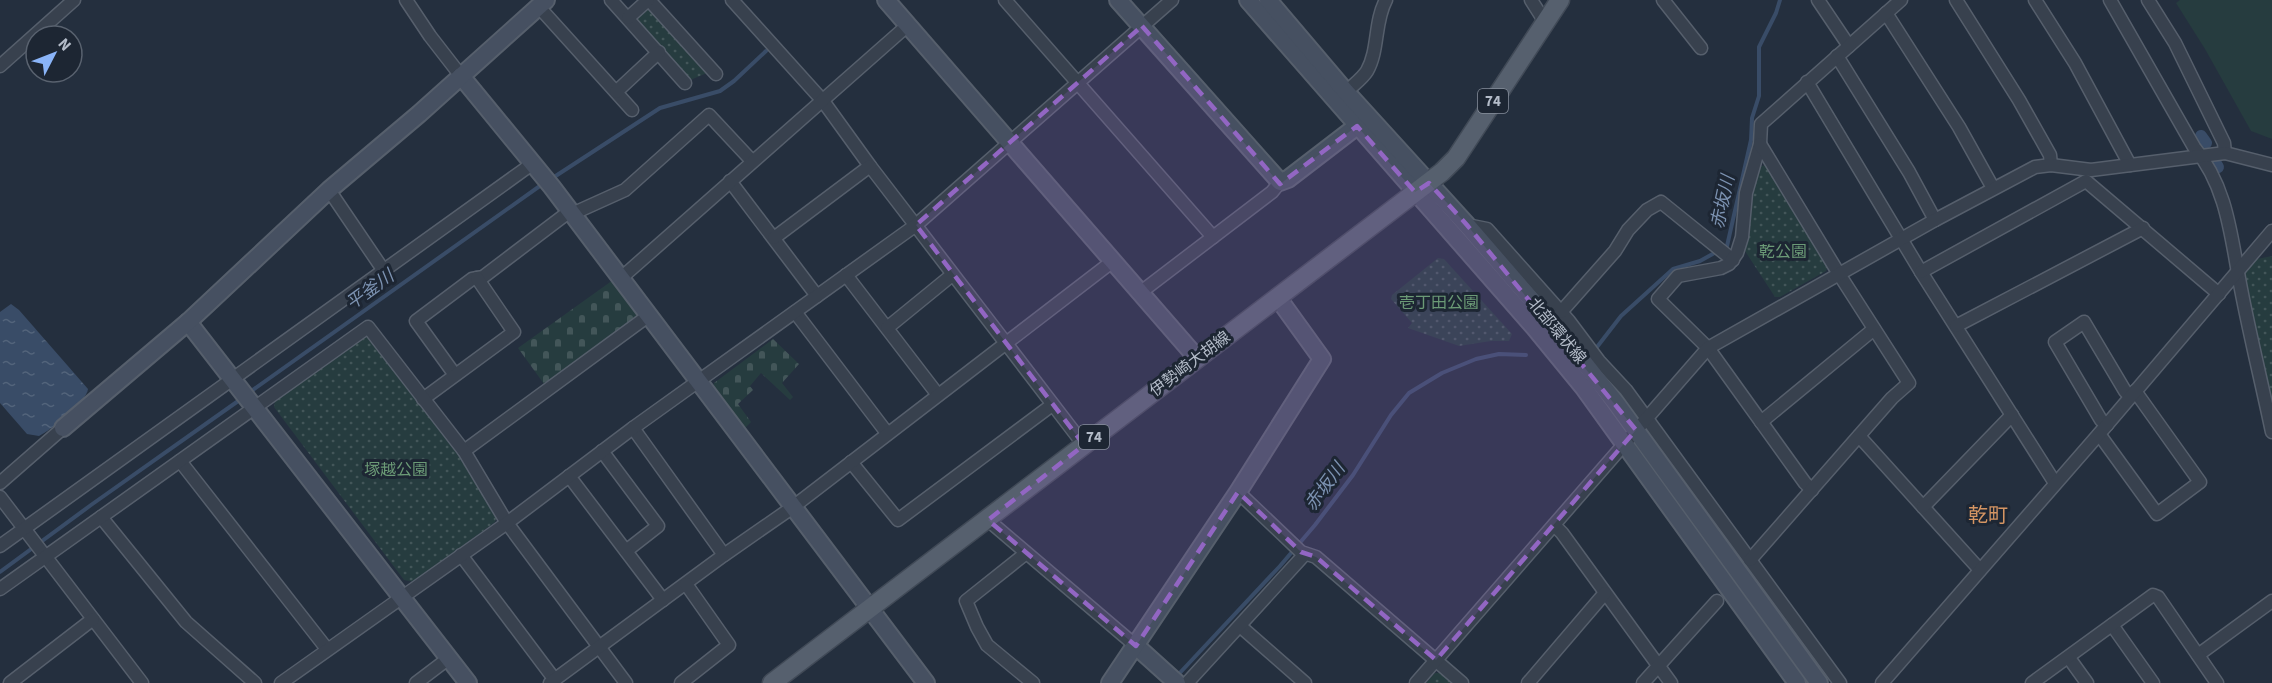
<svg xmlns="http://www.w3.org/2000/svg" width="2272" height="683" viewBox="0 0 2272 683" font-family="'Source Sans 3','Noto Sans JP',sans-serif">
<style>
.green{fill:url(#green-dots)}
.cemetery{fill:url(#cemetery-stones)}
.pitch{fill:#263c3f}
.water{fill:url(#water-ripples)}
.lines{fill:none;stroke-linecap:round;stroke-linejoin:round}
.stream{stroke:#394c67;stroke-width:4}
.canal{stroke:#394c67;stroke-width:12}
.street-casing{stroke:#565f6c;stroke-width:15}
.secondary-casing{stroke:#565f6c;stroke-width:20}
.primary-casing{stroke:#414a57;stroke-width:21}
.street{stroke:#38414e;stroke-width:12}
.secondary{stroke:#465061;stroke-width:16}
.primary{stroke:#56606e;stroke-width:18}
.marked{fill:#9266c3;fill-opacity:0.2;stroke:#9266c3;stroke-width:4.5;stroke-dasharray:12 8;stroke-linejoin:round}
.labels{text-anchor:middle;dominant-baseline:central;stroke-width:6;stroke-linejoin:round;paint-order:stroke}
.shield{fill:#1d2633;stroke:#878f9c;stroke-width:1.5}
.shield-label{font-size:15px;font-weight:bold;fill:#b4bcc9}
.park-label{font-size:16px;fill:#6b9a76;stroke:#1d2633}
.street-label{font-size:16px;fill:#b4bcc9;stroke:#1d2633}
.water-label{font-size:18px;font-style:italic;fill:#7c92b1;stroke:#1d2633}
.quarter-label{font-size:20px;fill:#d59563;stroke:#1d2633}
</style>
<defs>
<pattern id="green-dots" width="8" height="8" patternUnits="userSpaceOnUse" patternTransform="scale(1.5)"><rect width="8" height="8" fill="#263c3f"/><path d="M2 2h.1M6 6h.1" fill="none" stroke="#435659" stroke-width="1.8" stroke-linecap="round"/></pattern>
<pattern id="cemetery-stones" width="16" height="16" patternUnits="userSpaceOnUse" patternTransform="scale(1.5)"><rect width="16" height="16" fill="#263c3f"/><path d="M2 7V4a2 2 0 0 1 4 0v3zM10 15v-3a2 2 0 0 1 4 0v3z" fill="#435659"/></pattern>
<pattern id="water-ripples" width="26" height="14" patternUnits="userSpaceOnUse" patternTransform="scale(1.5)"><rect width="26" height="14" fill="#394c67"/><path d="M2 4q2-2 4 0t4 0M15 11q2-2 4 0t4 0" fill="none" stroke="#53647b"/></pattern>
</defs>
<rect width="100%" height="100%" fill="#242f3e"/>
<g class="green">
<path d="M649 7 707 73 688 81 636 22V17L644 9Z"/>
<path d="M1767 164 1828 265 1826 271 1780 297H1775L1745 251 1750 201 1760 167Z"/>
<path d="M2272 256V417L2241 277 2257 259Z"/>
<path d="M1438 258 1444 259 1512 334 1509 341H1491L1459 346 1408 328 1412 323 1391 299 1392 295Z"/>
<path d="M364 337H369L458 453 497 515 495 522 414 582 404 580 274 407 275 401Z"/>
<path d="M1435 673H1442L1454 683H1426Z"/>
</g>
<g class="cemetery">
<path d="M613 280 637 313 636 316 544 384 518 348Z"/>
<path d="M773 339 799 364 782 383 793 397 790 400 761 373 750 386 753 390 738 404 751 422 744 429 713 387 714 383Z"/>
</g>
<path class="pitch" d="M2180 0H2272V139L2251 131 2205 49 2176 3Z"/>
<path class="water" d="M11 304 19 310 88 389C87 401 51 430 39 436L27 434 0 403V312Z"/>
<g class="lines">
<g class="stream">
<path d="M551 179 660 108 720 91 734 81 766 51"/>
<path d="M1597 347 1621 316 1673 269 1700 261 1727 246 1751 140 1752 118 1759 96V47L1776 13 1780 0"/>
<path d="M250 392 544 183"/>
<path d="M0 572 91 505 241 399"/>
<path d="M1176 677 1280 566 1315 525 1353 475 1391 415 1409 393 1442 373 1476 359 1499 354 1526 355"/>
</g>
<g class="canal">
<path d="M2201 136 2206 143"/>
<path d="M2215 162 2218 167"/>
</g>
<defs>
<g id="street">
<path d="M406 0 430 36 461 76"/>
<path d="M611 0 685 83"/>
<path d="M649 0 716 74"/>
<path d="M732 0 823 101 870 166 1084 445"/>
<path d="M1005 0 1213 237"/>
<path d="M1531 0 1545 22"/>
<path d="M1663 0 1701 48"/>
<path d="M1818 0 1849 46"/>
<path d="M1956 0 2019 100 2050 155 2051 165"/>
<path d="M2035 0 2075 63 2130 165"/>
<path d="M2110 0 2194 147C2228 188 2231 238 2241 289 2250 336 2262 384 2272 432"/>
<path d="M2148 0 2175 43 2224 143 2225 153"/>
<path d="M539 7 632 110"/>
<path d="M1886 13 1959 127 1993 188"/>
<path d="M628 18 648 0"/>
<path d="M1837 56 1909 172 1935 220"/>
<path d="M0 66 74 0"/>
<path d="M1807 82 1921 272 2055 483"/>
<path d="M616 92 659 52"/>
<path d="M1346 92C1353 85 1362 79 1367 71 1379 50 1374 22 1386 0"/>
<path d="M730 181 817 296"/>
<path d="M329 190 384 271"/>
<path d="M572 214 625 190 709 115 752 161"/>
<path d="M1467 225 1487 229 1569 321 1599 361 1626 390 1840 683"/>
<path d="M774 238 870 166"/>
<path d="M1921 272 2086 181 2219 294"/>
<path d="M846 275 938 395"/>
<path d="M620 279 908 25"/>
<path d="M1141 292 1272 192 1280 182"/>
<path d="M795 312 887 433"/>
<path d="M1561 312 1615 251 1628 230 1647 210 1661 202 1733 260"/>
<path d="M1956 326 2143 228"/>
<path d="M887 328 952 275"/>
<path d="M455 375 416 321 472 279 483 277 570 211"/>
<path d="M423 399 514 332 477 278"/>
<path d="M1761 422 1874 329"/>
<path d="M2107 425 2101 420 2055 342 2084 322 2125 391 2130 396"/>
<path d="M633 428 724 555"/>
<path d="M2099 434 2157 514 2200 482 2135 391"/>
<path d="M1859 436 1980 570"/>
<path d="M464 451 648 316"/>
<path d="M602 451 658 526 626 551"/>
<path d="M180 461 327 649"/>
<path d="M851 462 898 520 1052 405"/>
<path d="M569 476 663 600"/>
<path d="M0 483 63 428"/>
<path d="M1812 490 1805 483 1708 348 1658 299 1678 276 1721 268 1729 264 1737 253 1742 237 1746 193 1760 144 1761 124 1901 0"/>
<path d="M1238 492 1301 552 1316 557 1462 683"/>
<path d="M0 497 142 683"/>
<path d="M1923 507 2012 415"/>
<path d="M101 517 186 622 255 683"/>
<path d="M988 520 1136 646"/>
<path d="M1554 525 1562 533 1671 683"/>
<path d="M0 546 525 169 532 162"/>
<path d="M1025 554 966 601 977 627 987 645 1033 683"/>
<path d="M461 555 555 680"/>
<path d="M1750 560 1892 398 1909 383 1839 274 1760 144"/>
<path d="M0 589 368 327 464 451 507 523 626 683"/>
<path d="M2112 625 2153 683"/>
<path d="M1240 626 1305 683"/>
<path d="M2198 655 2272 601"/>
<path d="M2069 658 2087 683"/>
<path d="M10 683 93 619"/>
<path d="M281 683 507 523 633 428 916 225 1172 0"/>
<path d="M416 683 449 658"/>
<path d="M550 683 724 555 793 507 1113 261"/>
<path d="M681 683 729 645 686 584"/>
<path d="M1187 683 1305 554"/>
<path d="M1416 683 1708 348 1935 220 2035 167 2051 165 2091 170 2225 153 2272 165"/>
<path d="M1528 683 1605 593"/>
<path d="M1643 683 1717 601"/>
<path d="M1882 683 2099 434 2272 231"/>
<path d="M2032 683 2153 595 2158 597 2217 683"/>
</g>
<g id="secondary">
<path d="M886 0 1197 358"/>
<path d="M1118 0 1280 182 1288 179 1357 126"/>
<path d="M1248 0 1534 327 1584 388 1797 683"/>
<path d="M1268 0 1346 92 1467 225 1563 336 1616 403 1819 683"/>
<path d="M461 76 552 187 926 683"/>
<path d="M188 322 468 683"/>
<path d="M63 428 188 322 329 190 419 114 546 0"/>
<path d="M1136 646 1177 683"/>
<path d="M1110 683 1238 492 1322 359 1278 298"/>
</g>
<path id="primary" d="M772 683 1442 172 1456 158 1560 0"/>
</defs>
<use href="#street" class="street-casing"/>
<use href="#secondary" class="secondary-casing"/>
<use href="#primary" class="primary-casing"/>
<use href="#street" class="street"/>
<use href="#secondary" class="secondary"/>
<use href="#primary" class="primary"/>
</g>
<path class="marked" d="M1142 26 1280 184 1357 126 1415 192 1429 183 1467 225 1636 430 1436 660 1316 557 1301 552 1238 492 1136 646 988 520 1084 445 916 225Z"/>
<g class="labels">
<g class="shield">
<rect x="1478" y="89" width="30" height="24" rx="4.5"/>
<rect x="1079" y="425" width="30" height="24" rx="4.5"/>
</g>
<g class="shield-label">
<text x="1493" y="101">74</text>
<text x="1094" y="437">74</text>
</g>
<g class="park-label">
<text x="1783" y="252">乾公園</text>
<text x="1439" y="303">壱丁田公園</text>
<text x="396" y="470">塚越公園</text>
</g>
<g class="street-label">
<text transform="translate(1557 331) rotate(50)">北部環状線</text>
<text transform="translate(1190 364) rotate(-37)">伊勢崎大胡線</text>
</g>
<g class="water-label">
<text transform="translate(1723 202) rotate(-78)">赤坂川</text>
<text transform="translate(370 290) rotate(-36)">平釜川</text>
<text transform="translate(1325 487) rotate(-54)">赤坂川</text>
</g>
<g class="quarter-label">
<text x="1988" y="516">乾町</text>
</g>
</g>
<g transform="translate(54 54) rotate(48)"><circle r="28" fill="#1d2633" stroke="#59626f" stroke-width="1.5"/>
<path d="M0-4.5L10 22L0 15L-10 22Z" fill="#8ab4f8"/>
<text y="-9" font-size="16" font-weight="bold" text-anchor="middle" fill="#b4bcc9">N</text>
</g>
</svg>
